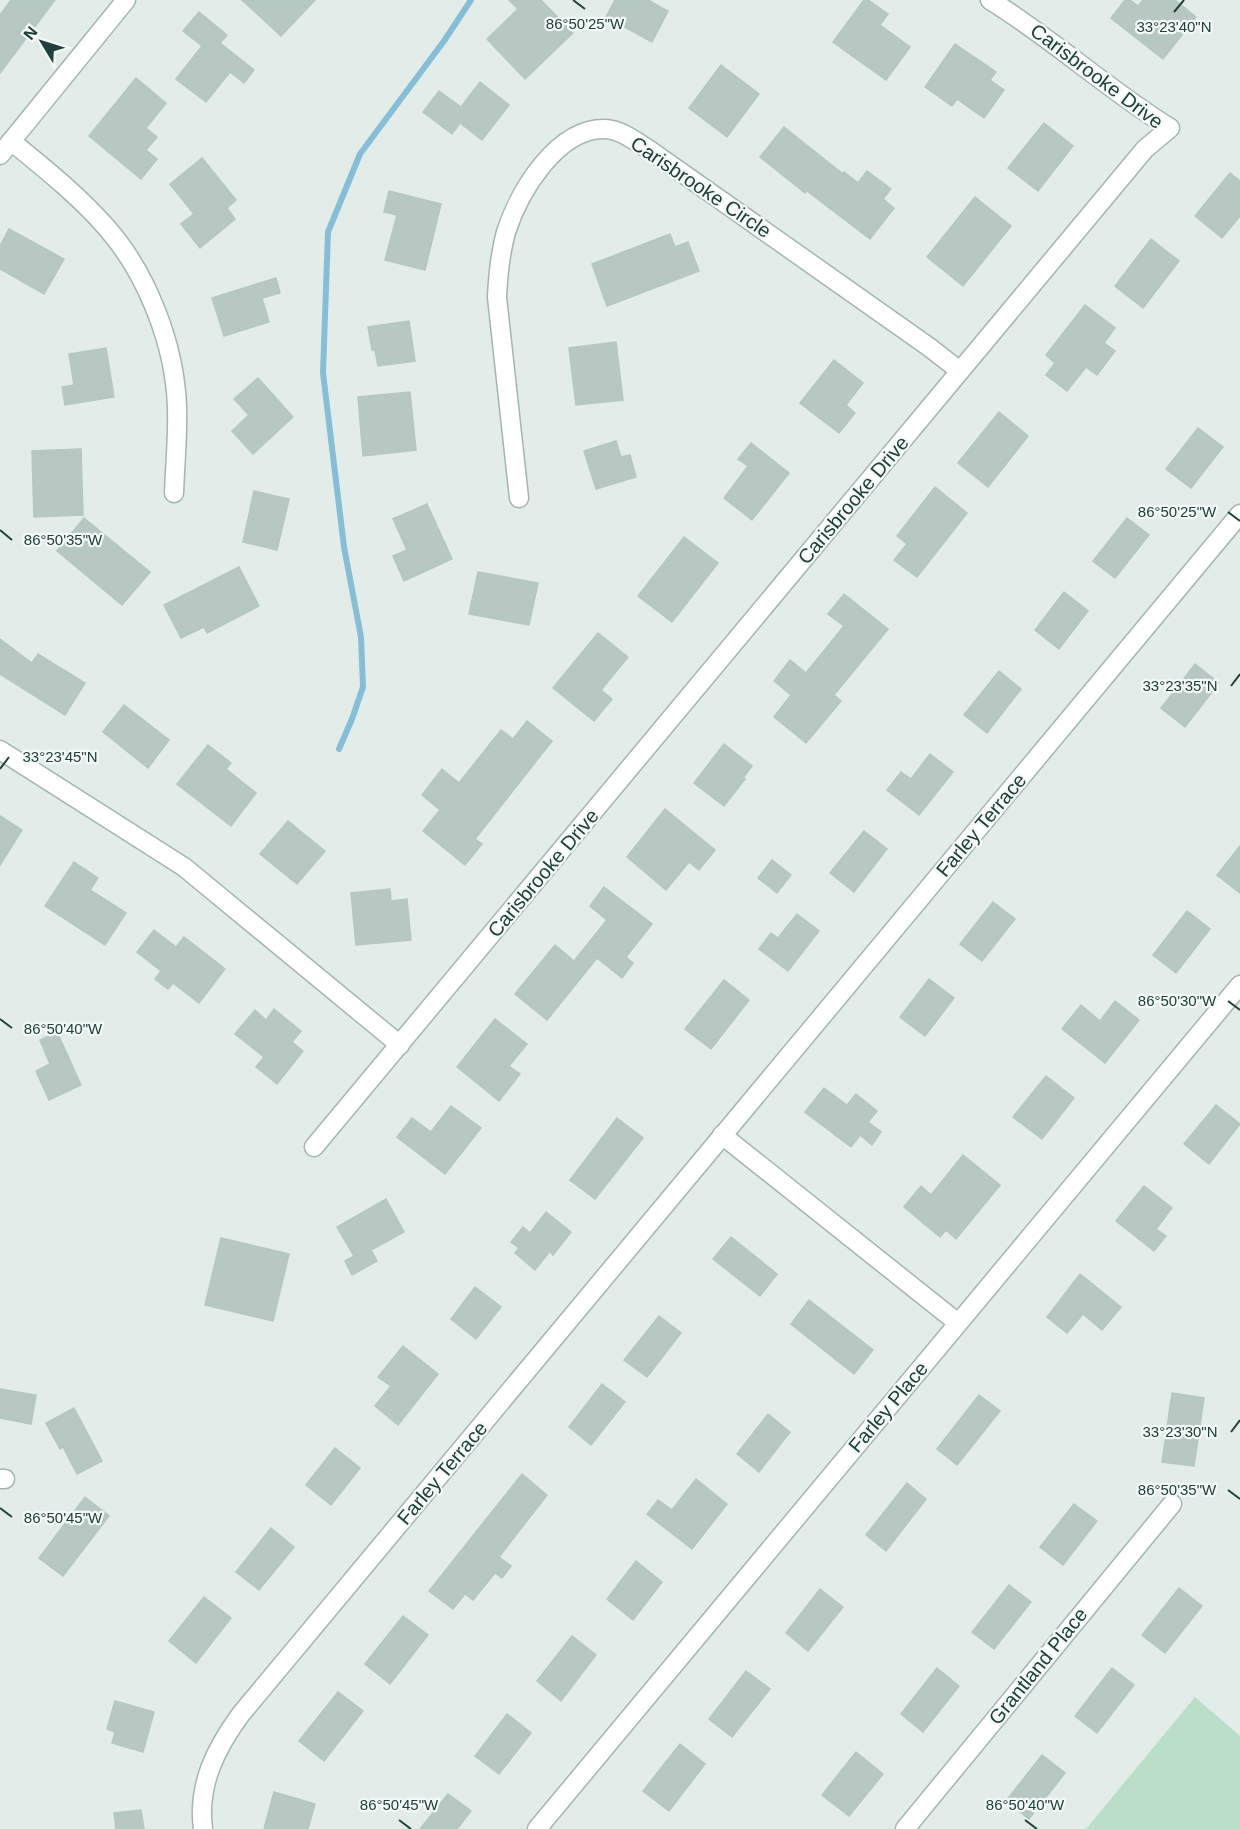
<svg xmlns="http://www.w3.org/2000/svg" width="1240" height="1829" viewBox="0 0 1240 1829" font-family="Helvetica,sans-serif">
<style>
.green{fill:#badfc9}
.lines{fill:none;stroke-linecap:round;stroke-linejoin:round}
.stream{stroke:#87bed5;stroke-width:6}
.building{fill:#b7c8c3;stroke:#b4c7c2;stroke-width:1.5}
.minor-casing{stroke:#a4b5b1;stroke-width:21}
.minor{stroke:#fff;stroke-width:18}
.ticks{fill:none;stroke:#213f3b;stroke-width:2}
.labels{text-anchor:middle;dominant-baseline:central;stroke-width:4.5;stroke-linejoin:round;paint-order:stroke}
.street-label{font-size:20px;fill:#213f3b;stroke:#f3f9f7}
.ticks-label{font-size:15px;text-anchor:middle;fill:#213f3b;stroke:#f3f9f7;stroke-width:4.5;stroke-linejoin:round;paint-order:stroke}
</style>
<rect width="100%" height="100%" fill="#e2ede9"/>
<path class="green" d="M1195 1697 1240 1736V1829H1086Z"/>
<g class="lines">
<path class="stream" d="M339 749 352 719 363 687 361 637 344 547 323 373 328 232 360 154 444 41 471 0"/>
</g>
<g class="building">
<path d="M11 0H55L0 73V15Z"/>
<path d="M242 0H315L281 36Z"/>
<path d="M509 0H541L573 33 525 79 487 39 518 9Z"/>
<path d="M615 0H648L668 11 652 42 606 17Z"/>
<path d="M864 0H868L888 14 880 25 910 47 886 80 833 42Z"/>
<path d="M1125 0H1130L1138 6 1143 0H1175L1196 17 1163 59 1111 18Z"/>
<path d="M199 12 227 35 220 43 254 70 244 83 230 72 206 102 176 79 202 46 183 31Z"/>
<path d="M955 44 996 72 990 80 1004 90 984 118 957 99 952 106 925 87Z"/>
<path d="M721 65 759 94 727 137 689 108Z"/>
<path d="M136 78 166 103 146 128 157 137 146 150 157 159 141 179 89 136Z"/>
<path d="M480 82 509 105 482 140 460 123 452 134 423 112 439 91 461 107Z"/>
<path d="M1044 123 1073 146 1038 191 1008 168Z"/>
<path d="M784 127 843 174 844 172 858 183 867 171 891 189 883 199 894 208 870 239 807 191 805 193 760 157Z"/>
<path d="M202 158 236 200 227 208 235 219 200 248 181 224 194 214 170 184Z"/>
<path d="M1230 173 1240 181V216L1222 238 1195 216Z"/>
<path d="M389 191 441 204 425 270 385 260 397 215 384 212Z"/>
<path d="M975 197 1011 226 963 286 927 257Z"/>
<path d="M9 229 64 259 44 294 0 269V246Z"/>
<path d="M670 234 675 247 688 242 699 271 607 306 592 264Z"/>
<path d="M1151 239 1179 261 1143 308 1115 286Z"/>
<path d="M276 278 280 293 262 298 269 322 224 336 212 298Z"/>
<path d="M1085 305 1115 328 1104 343 1115 351 1097 375 1086 367 1067 391 1046 375 1055 363 1046 355Z"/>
<path d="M409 321 415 361 378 366 375 350H372L368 327Z"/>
<path d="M616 342 623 400 576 405 569 348Z"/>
<path d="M106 348 114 397 65 405 62 387 74 385 69 354Z"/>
<path d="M834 360 863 383 846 405 855 413 839 433 800 403Z"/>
<path d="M258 378 293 417 253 454 232 431 249 415 234 399Z"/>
<path d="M410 392 416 450 363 456 358 397Z"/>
<path d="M999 412 1028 436 988 487 958 463Z"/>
<path d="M1198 428 1223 447 1191 488 1166 469Z"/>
<path d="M616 441 621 457 630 455 636 477 596 489 584 451Z"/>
<path d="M751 443 789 473 752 520 724 498 748 466 738 459Z"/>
<path d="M81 449 83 515 34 517 32 451Z"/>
<path d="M935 487 967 513 917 577 894 560 907 544 897 536Z"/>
<path d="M254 491 289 499 277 550 243 542Z"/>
<path d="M427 504 452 559 404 581 393 556 407 550 393 519Z"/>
<path d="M84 518 150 572 122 605 57 551Z"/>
<path d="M1127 518 1149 535 1115 578 1093 561Z"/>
<path d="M684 537 718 563 672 622 638 596Z"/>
<path d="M239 567 259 606 207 633 204 627 181 638 164 605Z"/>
<path d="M478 572 538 583 529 625 469 614Z"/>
<path d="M1064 592 1088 611 1059 649 1035 630Z"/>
<path d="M844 594 888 629 834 695 841 701 806 743 774 717 791 695 774 681 790 660 806 673 844 626 828 614Z"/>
<path d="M598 633 628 657 601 690 612 699 594 721 553 688Z"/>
<path d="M0 639 32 663 38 654 85 683 65 715 0 674Z"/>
<path d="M1195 664 1219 683 1185 727 1161 708Z"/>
<path d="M999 671 1021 689 987 733 964 715Z"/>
<path d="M124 705 169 740 148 768 103 732Z"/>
<path d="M527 721 552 741 475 839 482 844 465 865 423 831 440 810 422 795 442 769 459 783 501 730 513 739Z"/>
<path d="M724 744 752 766 743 778 745 779 724 806 694 783Z"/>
<path d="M208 745 231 763 226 769 256 793 231 826 177 784Z"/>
<path d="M930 754 953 772 919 815 887 790 901 772 911 779Z"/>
<path d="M665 809 715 850 699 870 689 862 666 890 627 857Z"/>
<path d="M0 816 22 830 0 865Z"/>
<path d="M288 821 325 851 297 884 260 854Z"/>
<path d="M864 831 887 849 854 892 830 873Z"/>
<path d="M1240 846V893L1217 875Z"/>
<path d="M772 860 791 875 777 893 758 878Z"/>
<path d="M74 862 98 878 90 890 126 913 105 945 45 906Z"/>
<path d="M604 887 652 924 626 957 633 963 622 978 597 958 547 1020 515 994 555 945 574 961 607 920 590 906Z"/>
<path d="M390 889 391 901 407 899 411 940 356 945 351 893Z"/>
<path d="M993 902 1015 919 982 961 960 944Z"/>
<path d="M1187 911 1210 929 1176 973 1153 955Z"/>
<path d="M797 914 819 931 788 971 759 949 771 933 778 938Z"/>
<path d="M154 930 176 947 184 937 225 969 199 1003 173 983 168 989 155 979 161 971 137 952Z"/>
<path d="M929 979 954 998 925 1036 900 1017Z"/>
<path d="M724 980 749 1000 711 1049 685 1029Z"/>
<path d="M1115 1001 1139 1020 1105 1063 1062 1029 1081 1005 1100 1021Z"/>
<path d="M274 1009 301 1031 292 1042 303 1051 277 1084 256 1067 264 1057 235 1034 255 1010 266 1020Z"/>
<path d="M495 1019 527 1044 509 1066 520 1074 499 1101 457 1067Z"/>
<path d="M57 1032 81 1085 49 1100 36 1071 50 1064 40 1040Z"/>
<path d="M1046 1076 1074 1098 1042 1139 1013 1117Z"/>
<path d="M824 1088 847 1105 856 1094 877 1111 868 1122 881 1132 872 1145 860 1135 851 1147 805 1112Z"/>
<path d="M1216 1105 1240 1124 1209 1164 1184 1144Z"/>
<path d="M451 1106 481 1128 445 1174 397 1137 412 1118 431 1132Z"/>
<path d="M617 1118 643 1138 595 1199 570 1180Z"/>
<path d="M963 1155 1000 1185 956 1239 946 1230 940 1237 904 1207 921 1186 931 1195Z"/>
<path d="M1144 1186 1172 1208 1156 1229 1166 1236 1154 1251 1116 1221Z"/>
<path d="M386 1199 404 1232 371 1250 377 1261 352 1275 345 1261 354 1256 337 1227Z"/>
<path d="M546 1212 571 1232 553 1255 550 1251 535 1270 515 1253 519 1248 511 1242 523 1227 530 1233Z"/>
<path d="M731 1237 777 1274 760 1296 713 1259Z"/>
<path d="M221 1238 289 1254 273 1321 205 1305Z"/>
<path d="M1080 1274 1121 1307 1102 1330 1083 1314 1067 1333 1047 1317Z"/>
<path d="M475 1287 501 1307 476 1339 451 1319Z"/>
<path d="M809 1300 873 1350 854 1374 791 1324Z"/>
<path d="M659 1316 681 1333 647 1377 624 1360Z"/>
<path d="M403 1346 438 1374 398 1425 375 1406 391 1386 378 1377Z"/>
<path d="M602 1384 625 1402 591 1445 569 1427Z"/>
<path d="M0 1389 36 1395 31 1424 0 1418Z"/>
<path d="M1172 1393 1204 1398 1194 1466 1162 1462Z"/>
<path d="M979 1395 1000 1411 957 1465 937 1449Z"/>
<path d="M74 1408 102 1461 77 1474 63 1447 60 1449 46 1423Z"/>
<path d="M768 1414 790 1432 759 1472 737 1454Z"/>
<path d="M335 1448 360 1468 331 1505 306 1485Z"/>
<path d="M522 1474 547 1495 499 1557 511 1566 502 1578 495 1573 473 1600 465 1594 453 1609 429 1591Z"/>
<path d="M696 1479 727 1504 692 1549 647 1514 658 1500 672 1510Z"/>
<path d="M907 1483 926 1499 886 1551 866 1535Z"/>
<path d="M85 1497 109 1516 63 1576 39 1558Z"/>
<path d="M1074 1504 1097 1521 1063 1565 1040 1547Z"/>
<path d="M271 1528 294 1547 259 1590 236 1572Z"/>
<path d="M636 1561 662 1582 633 1620 607 1599Z"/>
<path d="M1009 1585 1031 1602 994 1649 972 1632Z"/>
<path d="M1179 1588 1202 1606 1165 1653 1142 1635Z"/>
<path d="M820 1589 843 1607 808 1651 786 1633Z"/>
<path d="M204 1597 231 1618 196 1663 169 1641Z"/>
<path d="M403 1616 428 1635 390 1684 365 1664Z"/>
<path d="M572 1636 596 1655 561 1701 537 1681Z"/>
<path d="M937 1668 959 1686 923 1732 901 1714Z"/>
<path d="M1112 1668 1134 1685 1097 1733 1075 1716Z"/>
<path d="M746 1671 770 1689 732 1737 709 1719Z"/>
<path d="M338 1692 363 1711 324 1761 299 1741Z"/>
<path d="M115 1701 154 1712 143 1752 112 1743 115 1732 107 1729Z"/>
<path d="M507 1714 531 1733 499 1774 475 1756Z"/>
<path d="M680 1744 705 1764 669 1811 643 1791Z"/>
<path d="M856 1752 883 1774 849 1816 822 1795Z"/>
<path d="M1042 1755 1065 1773 1029 1819 1006 1801Z"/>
<path d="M274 1792 315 1804 308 1829H264Z"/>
<path d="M448 1794 471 1811 457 1829H420Z"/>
<path d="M141 1810 144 1829H116L114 1813Z"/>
</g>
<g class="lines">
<defs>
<g id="minor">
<path d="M11 141C44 168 78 195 106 227 147 273 175 345 177 407 178 435 175 465 174 493"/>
<path d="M0 155 126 0"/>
<path d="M519 498 497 297C498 275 500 254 506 232 519 192 557 127 606 129 622 130 638 143 651 151L929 347 960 371"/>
<path d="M0 750 184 867 400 1045"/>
<path d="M722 1135 958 1323"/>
<path d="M314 1147 1145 149 1170 128C1107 89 1053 39 990 0"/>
<path d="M0 1479H5"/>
<path d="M203 1829C197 1785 216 1748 241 1714L1240 514"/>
<path d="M537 1829 1240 985"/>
<path d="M905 1829 1172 1504"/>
</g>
</defs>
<use href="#minor" class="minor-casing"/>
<use href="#minor" class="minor"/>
</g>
<path class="ticks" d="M573 0 585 9M1174 12 1184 0M1228 512 1240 521M0 530 12 540M1231 686 1240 674M0 769 9 757M1228 1001 1240 1010M0 1019 12 1028M1231 1432 1240 1420M1228 1490 1240 1499M0 1508 12 1517M399 1820 411 1829M1025 1820 1037 1829"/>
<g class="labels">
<g class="street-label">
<text transform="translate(1097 76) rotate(37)">Carisbrooke Drive</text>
<text transform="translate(701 187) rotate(34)">Carisbrooke Circle</text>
<text transform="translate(853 500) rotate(-50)">Carisbrooke Drive</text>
<text transform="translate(981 825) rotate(-50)">Farley Terrace</text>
<text transform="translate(543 873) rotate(-50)">Carisbrooke Drive</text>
<text transform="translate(888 1407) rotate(-50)">Farley Place</text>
<text transform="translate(442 1473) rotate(-50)">Farley Terrace</text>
<text transform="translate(1038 1666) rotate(-51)">Grantland Place</text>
</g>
</g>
<g class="ticks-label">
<text x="585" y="29">86°50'25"W</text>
<text x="1174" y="32">33°23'40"N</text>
<text x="1177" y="517">86°50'25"W</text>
<text x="63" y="545">86°50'35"W</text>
<text x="1180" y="691">33°23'35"N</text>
<text x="60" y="762">33°23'45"N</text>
<text x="1177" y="1006">86°50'30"W</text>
<text x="63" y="1034">86°50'40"W</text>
<text x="1180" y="1437">33°23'30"N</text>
<text x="1177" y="1495">86°50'35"W</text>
<text x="63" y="1523">86°50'45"W</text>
<text x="399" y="1810">86°50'45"W</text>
<text x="1025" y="1810">86°50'40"W</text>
</g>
<g transform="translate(42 42) rotate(308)" stroke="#f3f9f7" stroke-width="4.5" paint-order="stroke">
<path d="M0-4.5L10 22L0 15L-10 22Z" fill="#213f3b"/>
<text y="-9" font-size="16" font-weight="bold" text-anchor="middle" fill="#213f3b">N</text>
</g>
</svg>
